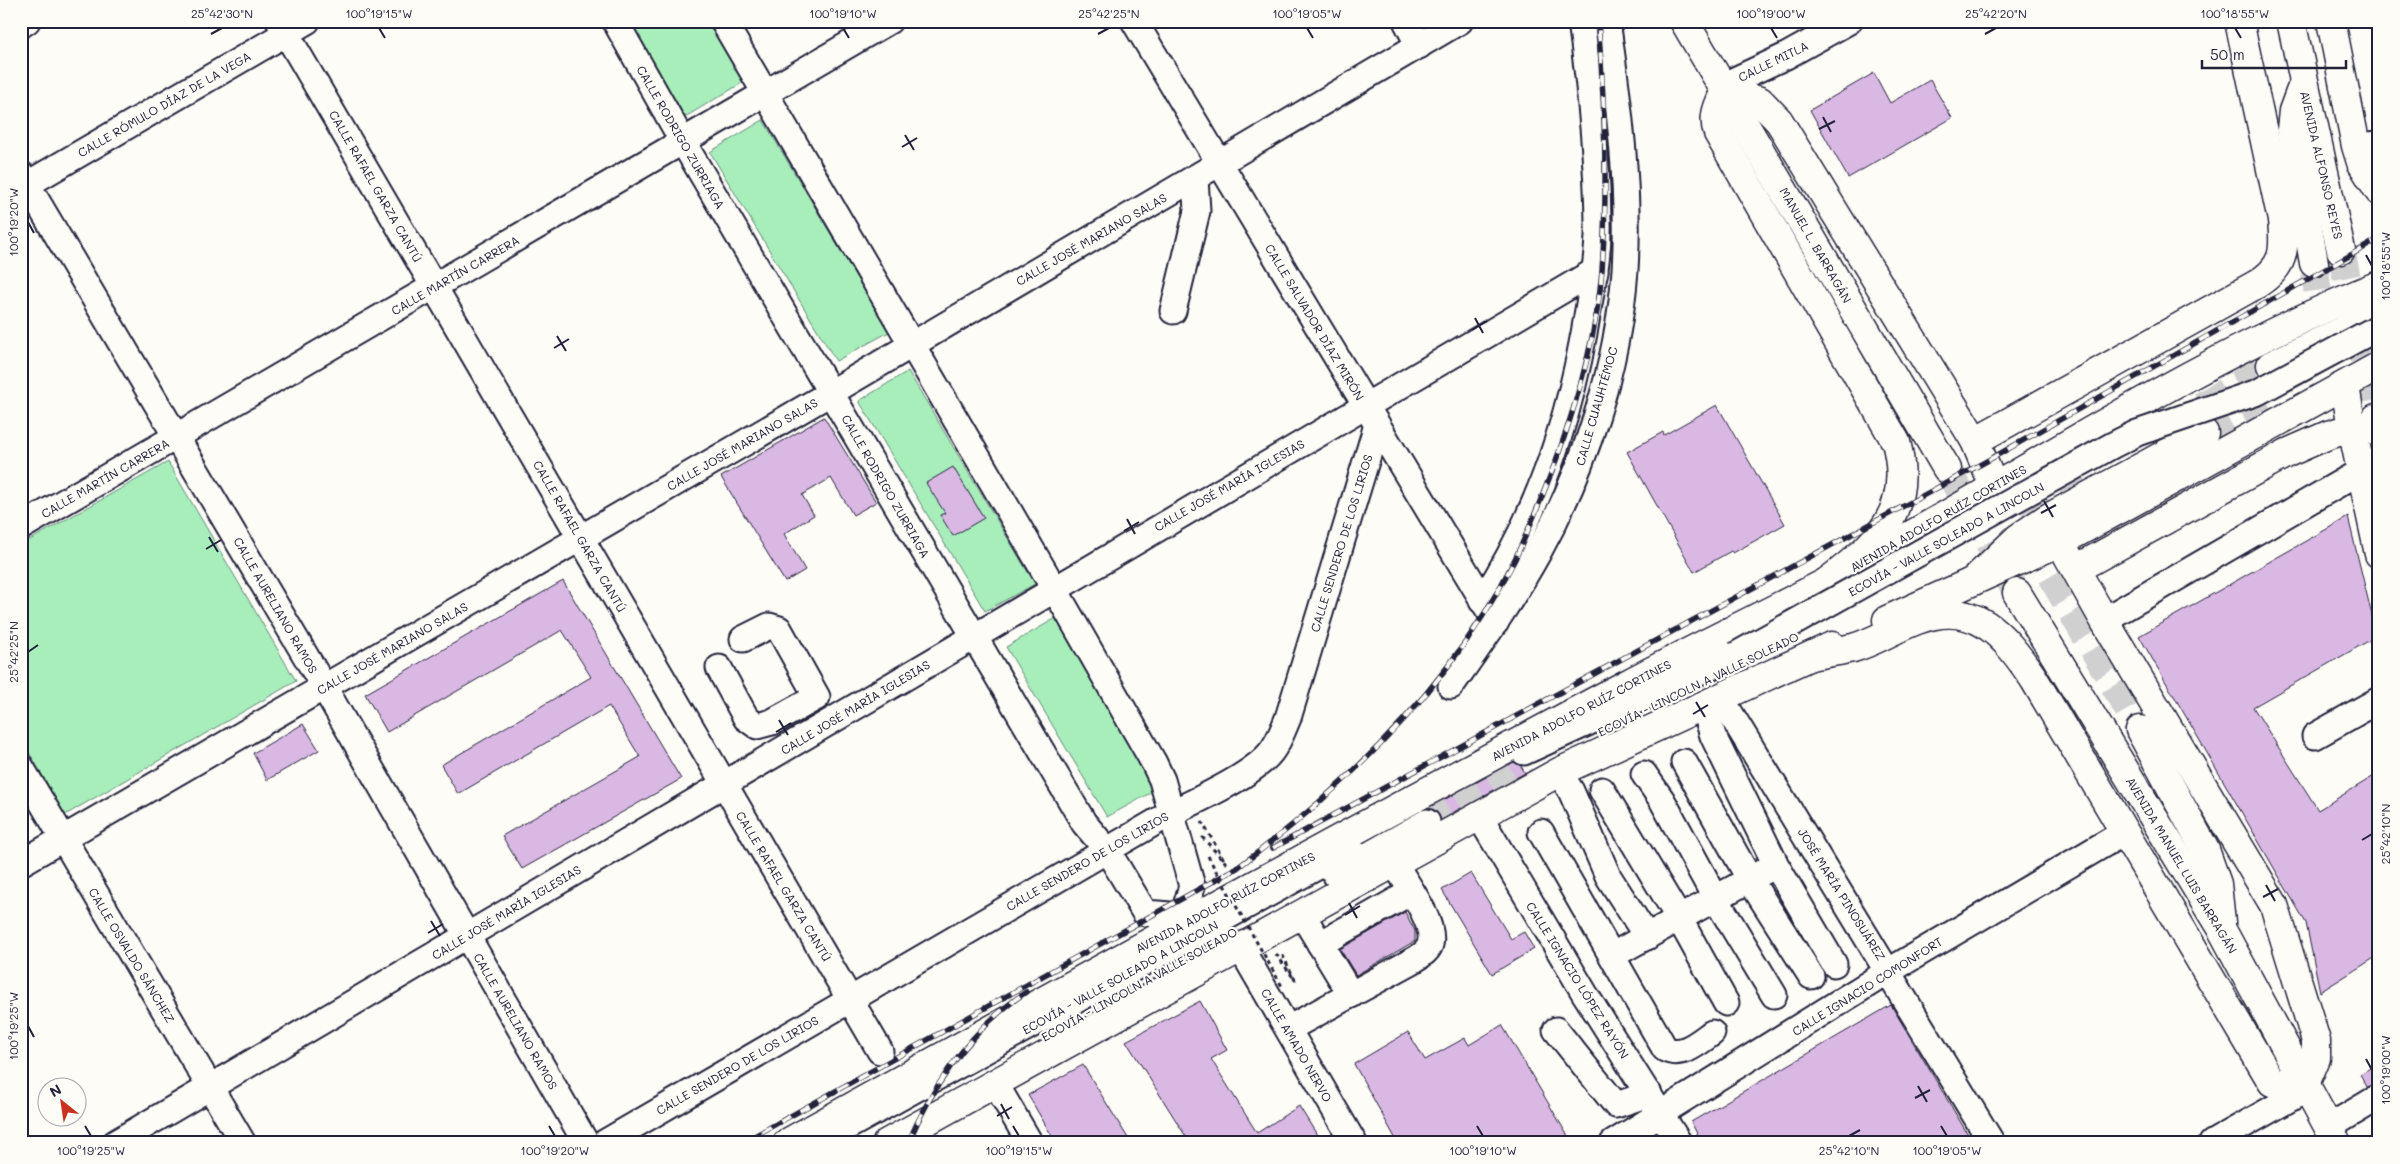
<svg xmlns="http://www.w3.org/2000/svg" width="2400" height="1164" viewBox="0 0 2400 1164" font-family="Mali,sans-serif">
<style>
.green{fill:#a7eebb;stroke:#64887b}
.building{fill:#dab8e4;stroke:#22223b}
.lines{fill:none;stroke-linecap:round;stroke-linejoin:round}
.minor-tunnel{stroke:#d1d0d1;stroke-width:25;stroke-dasharray:25 12;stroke-linecap:butt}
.highway-tunnel{stroke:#d1d0d1;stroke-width:28;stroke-dasharray:28 14;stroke-linecap:butt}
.minor-casing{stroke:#22223b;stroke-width:29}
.major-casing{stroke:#22223b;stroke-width:31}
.highway-casing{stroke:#22223b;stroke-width:31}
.path{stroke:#22223b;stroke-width:3;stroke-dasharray:4 4;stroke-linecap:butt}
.minor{stroke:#fdfcf7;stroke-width:25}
.major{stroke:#fdfcf7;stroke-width:28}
.highway{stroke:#fdfcf7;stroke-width:28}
.rail-casing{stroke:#22223b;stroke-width:5.5}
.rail{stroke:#fdfcf7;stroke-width:4;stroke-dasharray:11;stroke-linecap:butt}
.minor-bridge-casing{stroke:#22223b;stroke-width:29;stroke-linecap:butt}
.path-bridge{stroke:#22223b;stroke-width:3;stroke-dasharray:4 4;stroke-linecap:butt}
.minor-bridge{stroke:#fdfcf7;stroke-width:25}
.ticks{fill:none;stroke:#22223b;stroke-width:2}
.labels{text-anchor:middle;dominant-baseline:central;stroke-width:4.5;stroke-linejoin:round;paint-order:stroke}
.street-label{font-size:12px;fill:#22223b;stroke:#fdfcf7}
.neatline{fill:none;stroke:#22223b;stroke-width:2}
.ticks-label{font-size:12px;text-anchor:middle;fill:#22223b}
</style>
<rect width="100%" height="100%" fill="#fdfcf7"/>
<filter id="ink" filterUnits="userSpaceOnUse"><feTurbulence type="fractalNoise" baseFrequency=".02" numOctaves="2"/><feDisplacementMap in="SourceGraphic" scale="10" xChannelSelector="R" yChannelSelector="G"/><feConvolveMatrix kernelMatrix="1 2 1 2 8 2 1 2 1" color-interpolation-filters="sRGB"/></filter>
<g filter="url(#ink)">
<g class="green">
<path d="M630 21H712L747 80 685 117Z"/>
<path d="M763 120 889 332 836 361 710 152Z"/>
<path d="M908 371 1035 584 985 611 859 401Z"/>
<path d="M168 462 296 681 65 815 21 738V545Z"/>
<path d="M1056 618 1156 790 1107 817 1006 647Z"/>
</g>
<g class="building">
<path d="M1874 73 1890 103 1930 80 1952 118 1848 178 1810 110Z"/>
<path d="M1717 405 1785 524 1733 553 1731 551 1694 572 1627 452 1663 432 1664 435Z"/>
<path d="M824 417 876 502 853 515 831 478 802 495 814 515 784 534 805 570 785 582 721 477Z"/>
<path d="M953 467 984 518 953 536 940 515 945 513 926 483Z"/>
<path d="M2348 517 2377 636 2253 707 2318 810 2379 773V955L2320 992 2306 923 2139 636Z"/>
<path d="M563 581 681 779 522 869 502 836 640 757 609 706 458 794 441 765 591 677 562 630 387 732 365 694Z"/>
<path d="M303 724 319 750 267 780 253 753Z"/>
<path d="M1514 762 1521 766 1525 773 1441 819 1435 810 1429 808Z"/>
<path d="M1471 873 1511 939 1524 932 1534 949 1492 974 1442 890Z"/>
<path d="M1405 912 1415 931V941L1356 975 1340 949Z"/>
<path d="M1200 1001 1227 1050 1211 1059 1257 1133 1299 1106 1322 1143H1190L1126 1041Z"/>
<path d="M1891 1005 1973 1143H1702L1691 1122Z"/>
<path d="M1502 1025 1572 1143H1398L1354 1064 1408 1032 1425 1060 1465 1038 1469 1045Z"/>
<path d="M2379 1063V1083L2367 1087 2360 1074Z"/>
<path d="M1083 1065 1131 1143H1056L1028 1095Z"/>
</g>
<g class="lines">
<path class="minor-tunnel" d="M1427 822 1523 769"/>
<g class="highway-tunnel">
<path d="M2341 250 2376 418"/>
<path d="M2314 263 2321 319 2320 335"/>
<path d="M2201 406 2271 365"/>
<path d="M2204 433 2273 391"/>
<path d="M1947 469 2017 593"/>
<path d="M2082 475C2033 504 2024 514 2047 569L2140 730"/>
</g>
<defs>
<g id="minor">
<path d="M279 21 880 1051"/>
<path d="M615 21 683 142 1084 823 1107 850 1145 913 1183 916 1192 920 1221 939 1240 947 1354 1143"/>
<path d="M723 21 1054 588 1154 763 1162 780 1192 886 1183 916"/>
<path d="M1134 21 1496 622"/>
<path d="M1406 21 1419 46"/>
<path d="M21 25 27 21"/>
<path d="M1722 86 1786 56 1849 21"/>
<path d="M2356 146 2379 144"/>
<path d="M21 174 324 687 586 1143"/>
<path d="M21 188 307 21"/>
<path d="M1173 311 1197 211 1195 178"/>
<path d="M21 527 889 21"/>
<path d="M1482 601C1541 512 1573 408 1589 304 1594 277 1599 249 1598 221 1597 154 1590 87 1581 21"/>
<path d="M2104 620 2361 471"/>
<path d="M719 668 746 718 757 726 772 722 817 697 779 629 769 626 743 639"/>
<path d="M1451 686C1481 643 1512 600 1538 553 1585 468 1618 368 1625 270 1630 187 1619 103 1607 21"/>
<path d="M1721 698 1992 1143"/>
<path d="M1704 706 1713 736 1776 865 1834 964"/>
<path d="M2315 736 2379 700"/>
<path d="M1524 752 1736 655"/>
<path d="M1684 762 1750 880 1811 976"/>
<path d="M21 767 243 1143"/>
<path d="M1559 772 1571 791 1608 876 1647 937"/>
<path d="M1644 774 1662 800 1716 899 1774 995"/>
<path d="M1602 790 1680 920 1726 1003"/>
<path d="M1480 817 1585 994 1679 1143"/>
<path d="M1541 832 1665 1049C1682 1058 1699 1042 1712 1033"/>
<path d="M21 863 832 392 1460 21"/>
<path d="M1335 874 1427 822"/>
<path d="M1302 914 1351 995"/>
<path d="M1320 944 1411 892"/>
<path d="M1613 955 1765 871"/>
<path d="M1288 1029 1414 960C1419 957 1426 953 1429 947 1439 927 1405 881 1394 863"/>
<path d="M1556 1030 1616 1105 1649 1094"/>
<path d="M995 1083 1030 1143"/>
<path d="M2329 1127 2379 1097"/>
<path d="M115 1143 1595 271"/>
<path d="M604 1143 1171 813C1198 800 1253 775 1271 752 1279 742 1283 730 1288 718L1377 425"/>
<path d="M818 1143 1351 848"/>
<path d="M1613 1143 1889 971 2123 833"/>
<path d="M2212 1143 2307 1089"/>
</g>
<g id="major">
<path d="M1887 620 2060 542 2379 366"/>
<path d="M787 1143C1065 988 1344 835 1625 685 1691 650 1760 617 1827 582 2011 483 2185 364 2379 285"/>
<path d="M887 1143 1559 772 1832 646"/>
</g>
<g id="highway">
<path d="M1684 21 1947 469"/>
<path d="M2291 21 2341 250"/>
<path d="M2331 21 2356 146 2361 162 2379 191"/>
<path d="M2303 84 2293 111 2291 130 2314 263"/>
<path d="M2271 365 2379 313"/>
<path d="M2345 386 2352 428 2379 554"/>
<path d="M2376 418 2379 433"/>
<path d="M1975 441 2257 284C2285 266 2285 251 2282 220L2239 21"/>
<path d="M2076 569 2287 453 2328 435 2352 428"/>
<path d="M1828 581C1878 543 1914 510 1896 442L1718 133C1712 117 1718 106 1725 91L1760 101 1779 121 1975 441 1994 487"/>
<path d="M1973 581 2018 538 2046 519 2204 433"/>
<path d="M2017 593 2222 930 2337 1143"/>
<path d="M1811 656C1825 653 1839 651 1853 648 1875 642 1895 628 1917 620 1975 598 2004 635 2034 679L2272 1082 2305 1084 2316 1058V1041L2274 905 2104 620 2060 542"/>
<path d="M2140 730 2205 850 2217 884 2221 922"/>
</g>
</defs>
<use href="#minor" class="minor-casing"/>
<use href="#major" class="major-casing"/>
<use href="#highway" class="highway-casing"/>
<g class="path">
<path d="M1202 837 1226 863 1202 822"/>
<path d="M1208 856 1216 871"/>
<path d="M1276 954 1295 980 1281 952"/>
</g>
<use href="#minor" class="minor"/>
<use href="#major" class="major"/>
<use href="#highway" class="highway"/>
<defs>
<g id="rail">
<path d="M1273 848 1985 462 2379 239"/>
<path d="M742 1143 1237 868C1348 786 1453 684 1515 559 1531 525 1545 490 1558 455 1579 396 1597 332 1602 270 1608 186 1605 105 1598 21"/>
<path d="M908 1143C934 1083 971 1029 1026 992"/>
</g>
</defs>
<use href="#rail" class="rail-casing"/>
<use href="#rail" class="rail"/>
<defs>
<path id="minor-bridge" d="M1736 655 2113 445 2137 433 2258 392 2379 327"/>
</defs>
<use href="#minor-bridge" class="minor-bridge-casing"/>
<path class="path-bridge" d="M1216 871 1283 988"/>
<use href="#minor-bridge" class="minor-bridge"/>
</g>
</g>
<path class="ticks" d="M379 28 385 38M843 28 849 38M1307 28 1313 38M1771 28 1777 38M2235 28 2241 38M211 34 222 28M1098 34 1109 28M1985 34 1996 28M1823 117 1831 132M1819 129 1835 121M905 135 914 150M902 147 917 138M28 222 34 233M2366 255 2372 266M1475 318 1483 333M1472 330 1487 321M557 336 566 351M554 348 569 339M2044 501 2053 517M2041 513 2056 505M1127 519 1135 534M1124 531 1139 522M209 537 218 552M206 549 221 540M28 652 38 645M1696 702 1705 717M1693 714 1708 705M779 720 788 735M776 732 791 723M2362 840 2372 834M2266 885 2275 901M2263 897 2278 889M1349 903 1357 918M1345 915 1360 906M431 921 440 936M428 933 443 924M28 1026 34 1037M2366 1059 2372 1070M1918 1086 1927 1102M1915 1098 1930 1090M1001 1104 1009 1119M997 1116 1012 1107M85 1126 91 1136M549 1126 555 1136M1013 1126 1019 1136M1477 1126 1483 1136M1941 1126 1947 1136M1849 1136 1860 1130"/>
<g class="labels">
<g class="street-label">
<text transform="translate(1773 61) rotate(-26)">CALLE MITLA</text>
<text transform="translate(164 104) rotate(-30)">CALLE RÓMULO DÍAZ DE LA VEGA</text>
<text transform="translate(681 137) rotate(60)">CALLE RODRIGO ZURRIAGA</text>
<text transform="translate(2322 165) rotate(77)">AVENIDA ALFONSO REYES</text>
<text transform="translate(376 186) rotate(60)">CALLE RAFAEL GARZA CANTÚ</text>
<text transform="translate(1091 239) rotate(-30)">CALLE JOSÉ MARIANO SALAS</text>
<text transform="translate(1816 245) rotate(60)">MANUEL L. BARRAGÁN</text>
<text transform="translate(455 275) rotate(-30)">CALLE MARTÍN CARRERA</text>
<text transform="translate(1315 322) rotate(59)">CALLE SALVADOR DÍAZ MIRÓN</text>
<text transform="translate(1596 406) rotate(-74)">CALLE CUAUHTÉMOC</text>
<text transform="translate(742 444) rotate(-30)">CALLE JOSÉ MARIANO SALAS</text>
<text transform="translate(105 478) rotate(-30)">CALLE MARTÍN CARRERA</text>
<text transform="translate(1229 485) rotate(-30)">CALLE JOSÉ MARÍA IGLESIAS</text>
<text transform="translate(886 486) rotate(60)">CALLE RODRIGO ZURRIAGA</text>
<text transform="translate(1938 518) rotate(-30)">AVENIDA ADOLFO RUÍZ CORTINES</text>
<text transform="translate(580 536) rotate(60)">CALLE RAFAEL GARZA CANTÚ</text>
<text transform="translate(1946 539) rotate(-29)">ECOVÍA - VALLE SOLEADO A LINCOLN</text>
<text transform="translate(1341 543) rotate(-73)">CALLE SENDERO DE LOS LIRIOS</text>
<text transform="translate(276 605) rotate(60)">CALLE AURELIANO RAMOS</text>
<text transform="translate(392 648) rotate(-30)">CALLE JOSÉ MARIANO SALAS</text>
<text transform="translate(1698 684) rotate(-26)">ECOVÍA - LINCOLN A VALLE SOLEADO</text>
<text transform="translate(855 707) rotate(-31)">CALLE JOSÉ MARÍA IGLESIAS</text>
<text transform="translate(1581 710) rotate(-28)">AVENIDA ADOLFO RUÍZ CORTINES</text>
<text transform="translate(1087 861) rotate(-30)">CALLE SENDERO DE LOS LIRIOS</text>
<text transform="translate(2182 865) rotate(59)">AVENIDA MANUEL LUIS BARRAGÁN</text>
<text transform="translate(784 886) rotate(59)">CALLE RAFAEL GARZA CANTÚ</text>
<text transform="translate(1842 894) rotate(58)">JOSÉ MARÍA PINOSUÁREZ</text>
<text transform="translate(1225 902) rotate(-28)">AVENIDA ADOLFO RUÍZ CORTINES</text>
<text transform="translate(506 912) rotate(-31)">CALLE JOSÉ MARÍA IGLESIAS</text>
<text transform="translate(132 955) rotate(59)">CALLE OSVALDO SÁNCHEZ</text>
<text transform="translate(1120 977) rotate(-29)">ECOVÍA - VALLE SOLEADO A LINCOLN</text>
<text transform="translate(1578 980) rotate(58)">CALLE IGNACIO LÓPEZ RAYÓN</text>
<text transform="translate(1139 984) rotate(-29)">ECOVÍA - LINCOLN A VALLE SOLEADO</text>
<text transform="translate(1867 986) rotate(-32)">CALLE IGNACIO COMONFORT</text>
<text transform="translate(516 1021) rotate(60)">CALLE AURELIANO RAMOS</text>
<text transform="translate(1297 1045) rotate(60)">CALLE AMADO NERVO</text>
<text transform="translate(737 1065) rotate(-30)">CALLE SENDERO DE LOS LIRIOS</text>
</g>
</g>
<rect width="2400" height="1164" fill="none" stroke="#fdfcf7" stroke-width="55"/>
<g transform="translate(62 1102) rotate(330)"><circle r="24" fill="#fdfcf7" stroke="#a5a5ac"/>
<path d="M0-4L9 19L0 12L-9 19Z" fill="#c8321e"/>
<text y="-8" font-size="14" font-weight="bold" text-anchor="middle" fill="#22223b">N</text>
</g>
<path d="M2202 60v8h144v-8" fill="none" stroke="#22223b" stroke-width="2.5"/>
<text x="2210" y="60" font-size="15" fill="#22223b" stroke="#fdfcf7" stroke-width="4" paint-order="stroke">50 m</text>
<rect x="28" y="28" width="2344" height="1108" class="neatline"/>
<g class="ticks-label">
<text x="222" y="18">25°42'30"N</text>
<text x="379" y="18">100°19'15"W</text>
<text x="843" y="18">100°19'10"W</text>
<text x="1109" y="18">25°42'25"N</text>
<text x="1307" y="18">100°19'05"W</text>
<text x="1771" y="18">100°19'00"W</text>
<text x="1996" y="18">25°42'20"N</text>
<text x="2235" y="18">100°18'55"W</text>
<text transform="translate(14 222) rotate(-90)" y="4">100°19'20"W</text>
<text transform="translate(2386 266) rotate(-90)" y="4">100°18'55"W</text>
<text transform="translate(14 652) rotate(-90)" y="4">25°42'25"N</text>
<text transform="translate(2386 834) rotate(-90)" y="4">25°42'10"N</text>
<text transform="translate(14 1026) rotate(-90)" y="4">100°19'25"W</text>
<text transform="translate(2386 1070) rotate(-90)" y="4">100°19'00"W</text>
<text x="91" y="1155">100°19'25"W</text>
<text x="555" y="1155">100°19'20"W</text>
<text x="1019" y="1155">100°19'15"W</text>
<text x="1483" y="1155">100°19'10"W</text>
<text x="1849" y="1155">25°42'10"N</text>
<text x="1947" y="1155">100°19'05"W</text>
</g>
</svg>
